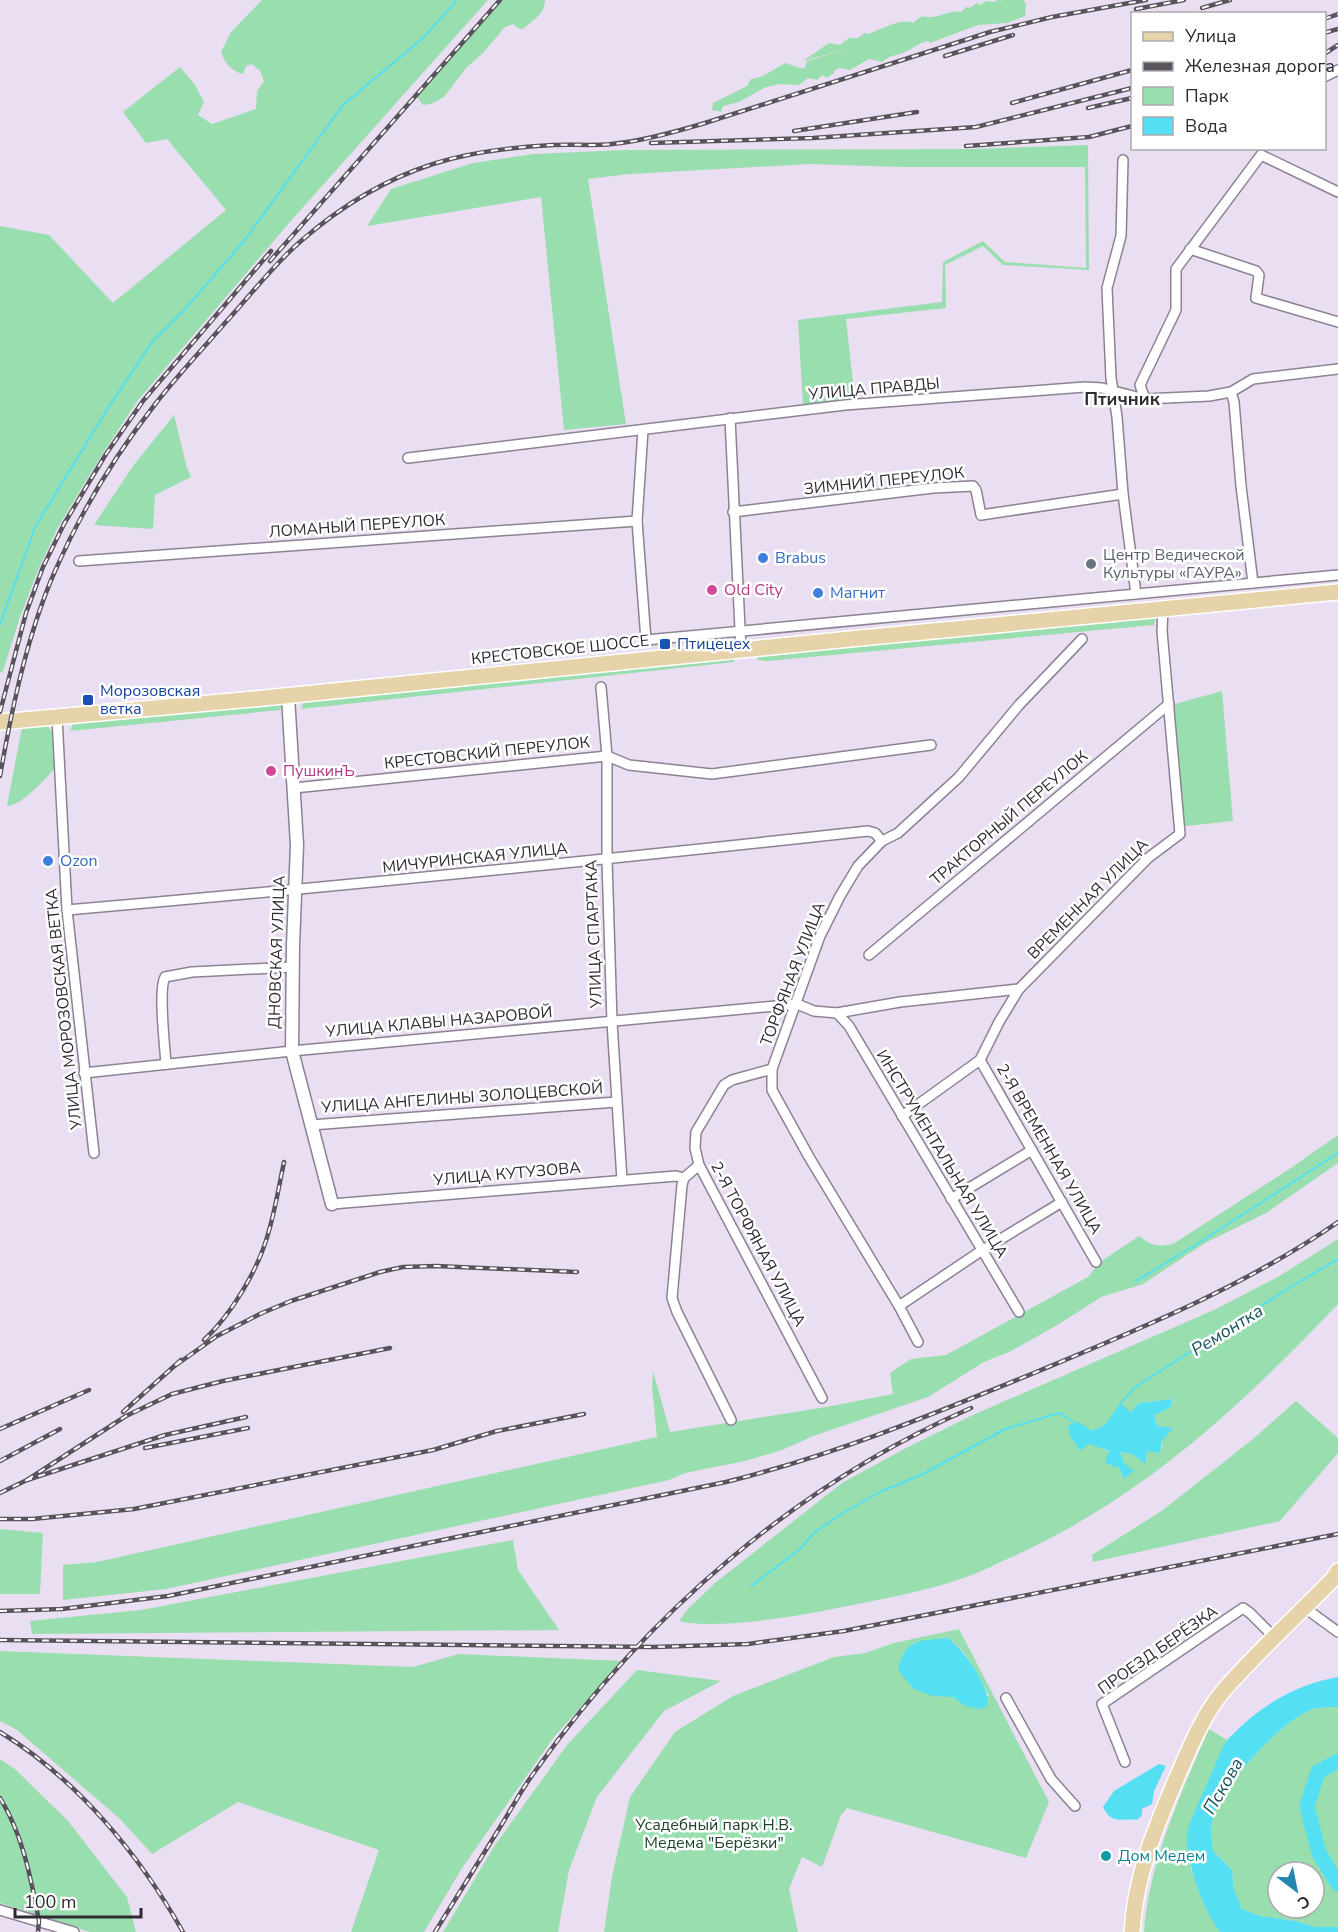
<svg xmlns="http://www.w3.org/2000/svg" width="1338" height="1932" viewBox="0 0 1338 1932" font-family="'Nunito Sans',sans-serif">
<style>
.green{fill:#99deae;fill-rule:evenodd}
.water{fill:#54dff2}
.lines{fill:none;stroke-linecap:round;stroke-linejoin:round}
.stream{stroke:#54dff2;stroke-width:2}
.river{stroke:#54dff2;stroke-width:15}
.minor-casing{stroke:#8d8294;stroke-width:12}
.tertiary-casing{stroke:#8d8294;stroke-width:15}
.primary-casing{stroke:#fff;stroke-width:18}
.minor{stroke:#fff;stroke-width:9}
.tertiary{stroke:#fff;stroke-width:12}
.primary{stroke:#e7d3a9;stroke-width:15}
.rail-casing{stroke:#5a535d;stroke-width:4.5}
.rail{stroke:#fff;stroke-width:2;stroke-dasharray:7;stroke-linecap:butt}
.shop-dot{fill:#3f7fe0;stroke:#fff;stroke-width:2}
.worship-dot{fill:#6b7280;stroke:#fff;stroke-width:2}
.hotel-dot{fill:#d1479c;stroke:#fff;stroke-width:2}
.transit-dot{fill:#1a4fb4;stroke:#fff;stroke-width:2}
.culture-dot{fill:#0f9aa8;stroke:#fff;stroke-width:2}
.labels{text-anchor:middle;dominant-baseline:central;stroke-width:5;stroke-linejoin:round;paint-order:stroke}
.street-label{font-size:16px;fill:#2f2a31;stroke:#fff}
.worship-label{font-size:16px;fill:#5b616d;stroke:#fff;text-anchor:start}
.shop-label{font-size:16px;fill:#366cbe;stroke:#fff;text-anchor:start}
.hotel-label{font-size:16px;fill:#b23c85;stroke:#fff;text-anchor:start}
.transit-label{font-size:16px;fill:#164399;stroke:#fff;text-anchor:start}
.park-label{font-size:16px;fill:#1e432b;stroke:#fff}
.culture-label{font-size:16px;fill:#0d838f;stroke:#fff;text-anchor:start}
.neighbourhood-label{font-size:18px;font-weight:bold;fill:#2f2a31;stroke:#fff}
.water-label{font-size:18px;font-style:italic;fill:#17535b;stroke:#fff}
</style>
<rect width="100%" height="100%" fill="#eadef2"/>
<g class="green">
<path d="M262 0H488L289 223 138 400 103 453 58 527 38 570 20 617 3 671 0 673V226L49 235 113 303 226 210 167 139 146 143 123 112 180 67 195 85 204 102 198 115 212 124 256 109 257 91 264 81 260 71 252 64 246 66 243 74C231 71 225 63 221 52L231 32Z"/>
<path d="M501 0H545C545 14 533 20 523 29L518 28 513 24 505 27 483 53 466 68 444 97 431 104 423 105 416 96Z"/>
<path d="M997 0H1002V2L1003 0H1023L1026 4 1025 16 1007 23 978 25 930 43 928 41C919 43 914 48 905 52 896 56 890 55 882 62L869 59 850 70 840 68 835 70 834 73 827 78 822 75 817 80 808 78 799 85 780 84 766 87 739 102 723 106 721 112 712 110 713 103 747 86 751 79C767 77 772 69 786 63L799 68H805L807 61 853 47 803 61 829 43 840 45 849 38H858L865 33 868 34C880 30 902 17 913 23L922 16C936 21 949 9 961 12L966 7 970 8 977 3 981 5 985 1 994 2Z"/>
<path d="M1088 145 1089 270 1003 265 983 246 945 265 946 308 846 319 855 401 803 405 798 320 942 302 943 262 983 241 1005 262 1086 268 1085 167H902L810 164 629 174 588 179 626 424 564 430 541 197 367 226 391 189 473 163 534 154 624 150 975 149Z"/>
<path d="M174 415 187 468 191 477 155 495 153 529 94 525 133 466Z"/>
<path d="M1156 617 1154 625 768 661 757 660 758 656Z"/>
<path d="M734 657V662L301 709 304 701Z"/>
<path d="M1222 691 1233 821 1177 827 1168 706Z"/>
<path d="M284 703 280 710 70 731 73 724 254 704Z"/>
<path d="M45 724 55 734 57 766C46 778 23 805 7 806L22 727Z"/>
<path d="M1338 1135V1163L1266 1213 1205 1243 1143 1284 1101 1297 1059 1324 1011 1351 984 1362 928 1397 813 1436 782 1450 745 1461 685 1473 669 1480 166 1589 63 1600V1565L97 1562 657 1437 652 1388 653 1371 670 1432 826 1407 893 1394 890 1373 911 1359 946 1355 1088 1277 1100 1262 1139 1236C1153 1246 1156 1247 1173 1244L1291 1168Z"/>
<path d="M1338 1239V1304C1240 1407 1145 1496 1014 1556 999 1562 984 1571 969 1576 925 1592 877 1600 832 1609 792 1617 717 1630 679 1621L687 1610 715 1583 842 1483 908 1447 975 1414 1214 1310 1278 1277ZM1173 1399 1170 1408 1154 1415 1157 1426 1173 1428 1162 1441V1448L1147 1451 1145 1463 1132 1454 1119 1452 1124 1463 1125 1479 1109 1452 1089 1443 1080 1451 1092 1432 1105 1425 1120 1405 1131 1412 1139 1403Z"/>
<path d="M1296 1401 1338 1438V1453L1280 1521 1093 1562 1092 1555 1163 1510 1253 1439Z"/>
<path d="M0 1529 43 1533 40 1594H0Z"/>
<path d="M513 1540 518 1570 559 1630 32 1634 30 1621 141 1610Z"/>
<path d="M959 1629 1049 1802 1026 1858 847 1808 841 1815 822 1867 802 1857 789 1889 798 1932H604L612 1877 630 1797 675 1732 733 1696 834 1657 865 1653 894 1643ZM948 1638C967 1651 979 1675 989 1696L965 1706 953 1697 913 1643Z"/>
<path d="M0 1651 413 1667 459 1654 622 1661 554 1737 462 1868 424 1932H351L379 1850 238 1802 152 1854 120 1819 17 1730 0 1721Z"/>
<path d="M637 1670 721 1681 664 1711 597 1797 569 1870 558 1932H443L495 1845 567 1745Z"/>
<path d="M1338 1707V1927H1315L1296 1921 1260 1916 1242 1909 1234 1890 1232 1870 1213 1851C1212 1841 1210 1829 1213 1819 1222 1786 1276 1727 1306 1712 1316 1707 1327 1707 1338 1707ZM1278 1872H1314V1908H1278Z"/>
<path d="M1209 1729 1227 1740 1187 1834 1191 1869 1204 1904 1216 1926 1221 1932H1144C1149 1862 1181 1793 1209 1729Z"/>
<path d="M0 1759 16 1770 68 1821 127 1897 136 1932H90L0 1903Z"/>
</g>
<g class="water">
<path d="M1173 1399 1170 1408 1154 1415 1157 1426 1173 1428 1162 1441 1160 1453 1147 1451 1145 1464 1132 1454 1120 1452 1124 1463 1134 1471 1124 1479 1119 1468 1105 1463 1109 1451 1089 1444 1080 1451 1070 1436 1068 1426 1079 1422 1092 1431 1105 1425 1120 1404 1131 1412 1139 1403Z"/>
<path d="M948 1638C963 1649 990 1685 988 1705L981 1709 965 1706 953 1697 932 1696 914 1689 898 1670C905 1638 919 1641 948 1638Z"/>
<path d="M1338 1677V1707C1327 1707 1316 1707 1306 1712 1276 1727 1222 1786 1213 1819 1210 1829 1212 1841 1213 1851L1232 1870 1234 1890 1242 1909 1260 1916 1296 1921 1315 1927H1338V1932H1221C1204 1914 1185 1859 1187 1834 1188 1824 1206 1787 1211 1775 1216 1764 1221 1747 1229 1738 1260 1706 1294 1685 1338 1677Z"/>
<path d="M1159 1764 1166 1766 1154 1791 1152 1804 1142 1809V1815L1137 1820C1120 1818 1112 1825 1103 1807L1114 1791Z"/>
</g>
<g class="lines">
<g class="stream">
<path d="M0 625 35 527 108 408 152 342 186 308 244 241 343 105 423 38 457 0"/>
<path d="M1136 1281 1197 1244 1338 1153"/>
<path d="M1120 1404 1134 1388 1289 1288 1338 1259"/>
<path d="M751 1586 800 1549 815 1532 843 1513 880 1492 923 1474 1005 1429 1060 1413 1075 1423"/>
</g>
<path class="river" d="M1338 1761 1318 1772 1307 1806 1319 1853 1338 1884"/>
<defs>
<g id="minor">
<path d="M1324 77 1338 70"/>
<path d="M1123 160 1121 236 1107 288 1111 378 1117 417 1123 494 1136 594"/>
<path d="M1190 249 1256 271 1259 275 1256 298 1338 322"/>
<path d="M1231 392 1234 402 1241 486 1253 583"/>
<path d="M1145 399 1140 385 1176 310V269L1261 155 1338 192"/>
<path d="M730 418 741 650"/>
<path d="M643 430 637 521 646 640 1338 575"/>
<path d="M408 458 845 405 1085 387 1102 388 1145 399 1209 396 1231 392 1253 379 1338 369"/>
<path d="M733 512 933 488 973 486 976 490 981 515 1123 494"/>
<path d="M79 561 637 521"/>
<path d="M601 687 607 756V860L612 1022 622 1180"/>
<path d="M57 717 67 910 94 1153"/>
<path d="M294 788 607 756 629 765 712 774 931 745"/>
<path d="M67 910C334 887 601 860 868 831L875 833 882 841"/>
<path d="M869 955 1169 704"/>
<path d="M1019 989 999 1022 980 1060 1096 1262"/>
<path d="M837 1013 849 1026 1019 1312"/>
<path d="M166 1064C165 1047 158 990 165 977L192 972 292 967"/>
<path d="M772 1069 732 1080 724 1085 696 1132 695 1148 699 1165 822 1398"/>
<path d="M84 1073 292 1051 797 1004 814 1011 837 1013 900 1002 1019 989 1148 858 1180 834 1162 631 1163 609"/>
<path d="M902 1116 980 1060"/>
<path d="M311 1125 616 1102"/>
<path d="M699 1165 684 1178 682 1185 672 1298 677 1312 731 1420"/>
<path d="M951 1199 1032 1150"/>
<path d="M332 1204 676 1176 684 1178"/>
<path d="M899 1306 981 1251 1062 1202"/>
<path d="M918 1342 899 1306 809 1157 772 1090V1069L820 936 840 896 858 866 882 841 898 833 959 777 1019 705 1082 639"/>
<path d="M1305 1608 1338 1632"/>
<path d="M1006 1698 1051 1779 1075 1806"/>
<path d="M1125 1762 1102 1704 1243 1608 1250 1613 1275 1638"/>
<path d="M0 1910 74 1932"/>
</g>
<path id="tertiary" d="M288 696 297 845 293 945 292 1051 332 1204"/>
<g id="primary">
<path d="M0 722 264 698 840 640 1338 592"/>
<path d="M1132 1932C1135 1876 1156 1826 1178 1775 1191 1745 1203 1715 1224 1690 1258 1651 1297 1616 1333 1579L1338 1571"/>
</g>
</defs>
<use href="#minor" class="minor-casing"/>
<use href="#tertiary" class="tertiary-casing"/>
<use href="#primary" class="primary-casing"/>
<use href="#minor" class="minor"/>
<use href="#tertiary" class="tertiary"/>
<use href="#primary" class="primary"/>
<defs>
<g id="rail">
<path d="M1202 8 1230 0"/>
<path d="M1136 9 1184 0"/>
<path d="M1324 19 1338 14"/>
<path d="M1324 33 1338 29"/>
<path d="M1324 54 1338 45"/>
<path d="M945 56 1013 35"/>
<path d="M1012 103 1132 70"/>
<path d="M1088 108 1132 98"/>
<path d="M794 131 917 112"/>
<path d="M651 143 813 138 976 127 1132 88"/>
<path d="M966 146 1089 137 1132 126"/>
<path d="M270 261 500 0"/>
<path d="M0 712 26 613 43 567 64 524 106 454 143 401 271 251"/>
<path d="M0 776C12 708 27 635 55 571 80 514 114 457 153 407 175 378 201 351 225 323 250 296 273 265 301 241 340 207 383 180 433 164 470 152 514 147 553 145 573 144 592 146 612 144 643 141 675 132 705 123L990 32 1052 17 1146 0"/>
<path d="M204 1340C231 1315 258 1270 268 1234 275 1211 279 1186 284 1162"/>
<path d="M176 1365 217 1336 262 1313 291 1301 380 1272 403 1267 436 1266 577 1272"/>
<path d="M123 1412 181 1360"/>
<path d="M0 1429 89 1390"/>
<path d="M145 1448 248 1428"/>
<path d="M0 1461 60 1429"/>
<path d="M27 1480 126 1416 172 1394 223 1381 390 1348"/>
<path d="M0 1493 27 1480 165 1435 246 1417"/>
<path d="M0 1519H32L134 1509 433 1450 497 1431 584 1414"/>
<path d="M0 1611 62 1609 168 1596 726 1482C834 1455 931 1415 1034 1373 1139 1329 1244 1287 1338 1222"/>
<path d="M0 1640 654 1647 748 1644 844 1631 1338 1534"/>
<path d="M0 1732C77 1779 139 1854 183 1932"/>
<path d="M0 1798C23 1835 31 1879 39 1921L38 1932"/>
<path d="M435 1932C457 1896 480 1860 502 1824 513 1806 523 1787 536 1770 646 1615 797 1484 971 1408"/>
</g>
</defs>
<use href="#rail" class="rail-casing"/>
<use href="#rail" class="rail"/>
</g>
<g class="shop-dot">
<circle cx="763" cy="558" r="6"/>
<circle cx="818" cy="593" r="6"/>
<circle cx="48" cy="861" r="6"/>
</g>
<circle class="worship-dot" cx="1091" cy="564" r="6"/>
<g class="hotel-dot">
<circle cx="712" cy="590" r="6"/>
<circle cx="271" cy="771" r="6"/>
</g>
<g class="transit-dot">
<rect x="659" y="638" width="12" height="12" rx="3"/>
<rect x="82" y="694" width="12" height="12" rx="3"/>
</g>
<circle class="culture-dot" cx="1106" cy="1856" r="6"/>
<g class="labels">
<g class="street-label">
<text transform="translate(874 389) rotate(-5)">УЛИЦА ПРАВДЫ</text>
<text transform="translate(884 481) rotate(-6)">ЗИМНИЙ ПЕРЕУЛОК</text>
<text transform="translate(357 526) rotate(-4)">ЛОМАНЫЙ ПЕРЕУЛОК</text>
<text transform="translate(560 650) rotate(-6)">КРЕСТОВСКОЕ ШОССЕ</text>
<text transform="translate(487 753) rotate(-6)">КРЕСТОВСКИЙ ПЕРЕУЛОК</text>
<text transform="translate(1009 818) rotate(-40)">ТРАКТОРНЫЙ ПЕРЕУЛОК</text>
<text transform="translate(475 858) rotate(-6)">МИЧУРИНСКАЯ УЛИЦА</text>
<text transform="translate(1088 899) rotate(-45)">ВРЕМЕННАЯ УЛИЦА</text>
<text transform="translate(594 934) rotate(-92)">УЛИЦА СПАРТАКА</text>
<text transform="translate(277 952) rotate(-88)">ДНОВСКАЯ УЛИЦА</text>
<text transform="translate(793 974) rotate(-69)">ТОРФЯНАЯ УЛИЦА</text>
<text transform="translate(64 1009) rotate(-96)">УЛИЦА МОРОЗОВСКАЯ ВЕТКА</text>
<text transform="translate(439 1022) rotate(-5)">УЛИЦА КЛАВЫ НАЗАРОВОЙ</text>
<text transform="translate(462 1098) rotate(-4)">УЛИЦА АНГЕЛИНЫ ЗОЛОЦЕВСКОЙ</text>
<text transform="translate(1049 1149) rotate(60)">2-Я ВРЕМЕННАЯ УЛИЦА</text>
<text transform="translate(942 1154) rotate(59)">ИНСТРУМЕНТАЛЬНАЯ УЛИЦА</text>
<text transform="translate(507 1174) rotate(-5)">УЛИЦА КУТУЗОВА</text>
<text transform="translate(758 1244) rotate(62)">2-Я ТОРФЯНАЯ УЛИЦА</text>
<text transform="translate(1158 1650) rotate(-35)">ПРОЕЗД БЕРЁЗКА</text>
</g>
<g class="worship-label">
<text x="1103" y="555">Центр Ведической<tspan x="1103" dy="18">Культуры «ГАУРА»</tspan></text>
</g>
<g class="shop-label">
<text x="775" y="558">Brabus</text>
<text x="830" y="593">Магнит</text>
<text x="60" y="861">Ozon</text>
</g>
<g class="hotel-label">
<text x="724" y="590">Old City</text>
<text x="283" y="771">ПушкинЪ</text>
</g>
<g class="transit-label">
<text x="677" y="644">Птицецех</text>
<text x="100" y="691">Морозовская<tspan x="100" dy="18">ветка</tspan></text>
</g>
<g class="park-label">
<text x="714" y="1825">Усадебный парк Н.В.<tspan x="714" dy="18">Медема "Берёзки"</tspan></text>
</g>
<g class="culture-label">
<text x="1118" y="1856">Дом Медем</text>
</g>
<g class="neighbourhood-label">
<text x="1122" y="399">Птичник</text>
</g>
<g class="water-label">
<text transform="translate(1227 1330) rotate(-32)">Ремонтка</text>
<text transform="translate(1223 1786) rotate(-60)">Пскова</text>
</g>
</g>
<rect x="1131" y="12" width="195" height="138" fill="#ffffff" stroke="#acaaad" stroke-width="1.5"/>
<rect x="1143" y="32" width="30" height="9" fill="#e7d3a9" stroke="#acaaad" stroke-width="1.5"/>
<text x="1185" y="42" font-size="18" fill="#2f2a31">Улица</text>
<rect x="1143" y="62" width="30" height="9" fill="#5a535d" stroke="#acaaad" stroke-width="1.5"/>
<text x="1185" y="72" font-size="18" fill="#2f2a31">Железная дорога</text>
<rect x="1143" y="87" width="30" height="18" fill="#99deae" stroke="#acaaad" stroke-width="1.5"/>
<text x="1185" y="102" font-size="18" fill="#2f2a31">Парк</text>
<rect x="1143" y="117" width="30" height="18" fill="#54dff2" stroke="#acaaad" stroke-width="1.5"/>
<text x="1185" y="132" font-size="18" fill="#2f2a31">Вода</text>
<g transform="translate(1296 1890) rotate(148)"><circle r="28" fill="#ffffff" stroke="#acaaad" stroke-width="1.5"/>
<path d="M0-4.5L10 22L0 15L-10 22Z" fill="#2386b0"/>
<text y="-9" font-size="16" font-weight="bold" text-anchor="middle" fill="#2f2a31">С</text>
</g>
<path d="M15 1908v9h126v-9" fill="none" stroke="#2f2a31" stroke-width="3"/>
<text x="24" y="1908" font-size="18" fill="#2f2a31" stroke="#ffffff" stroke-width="4.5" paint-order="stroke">100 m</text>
</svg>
